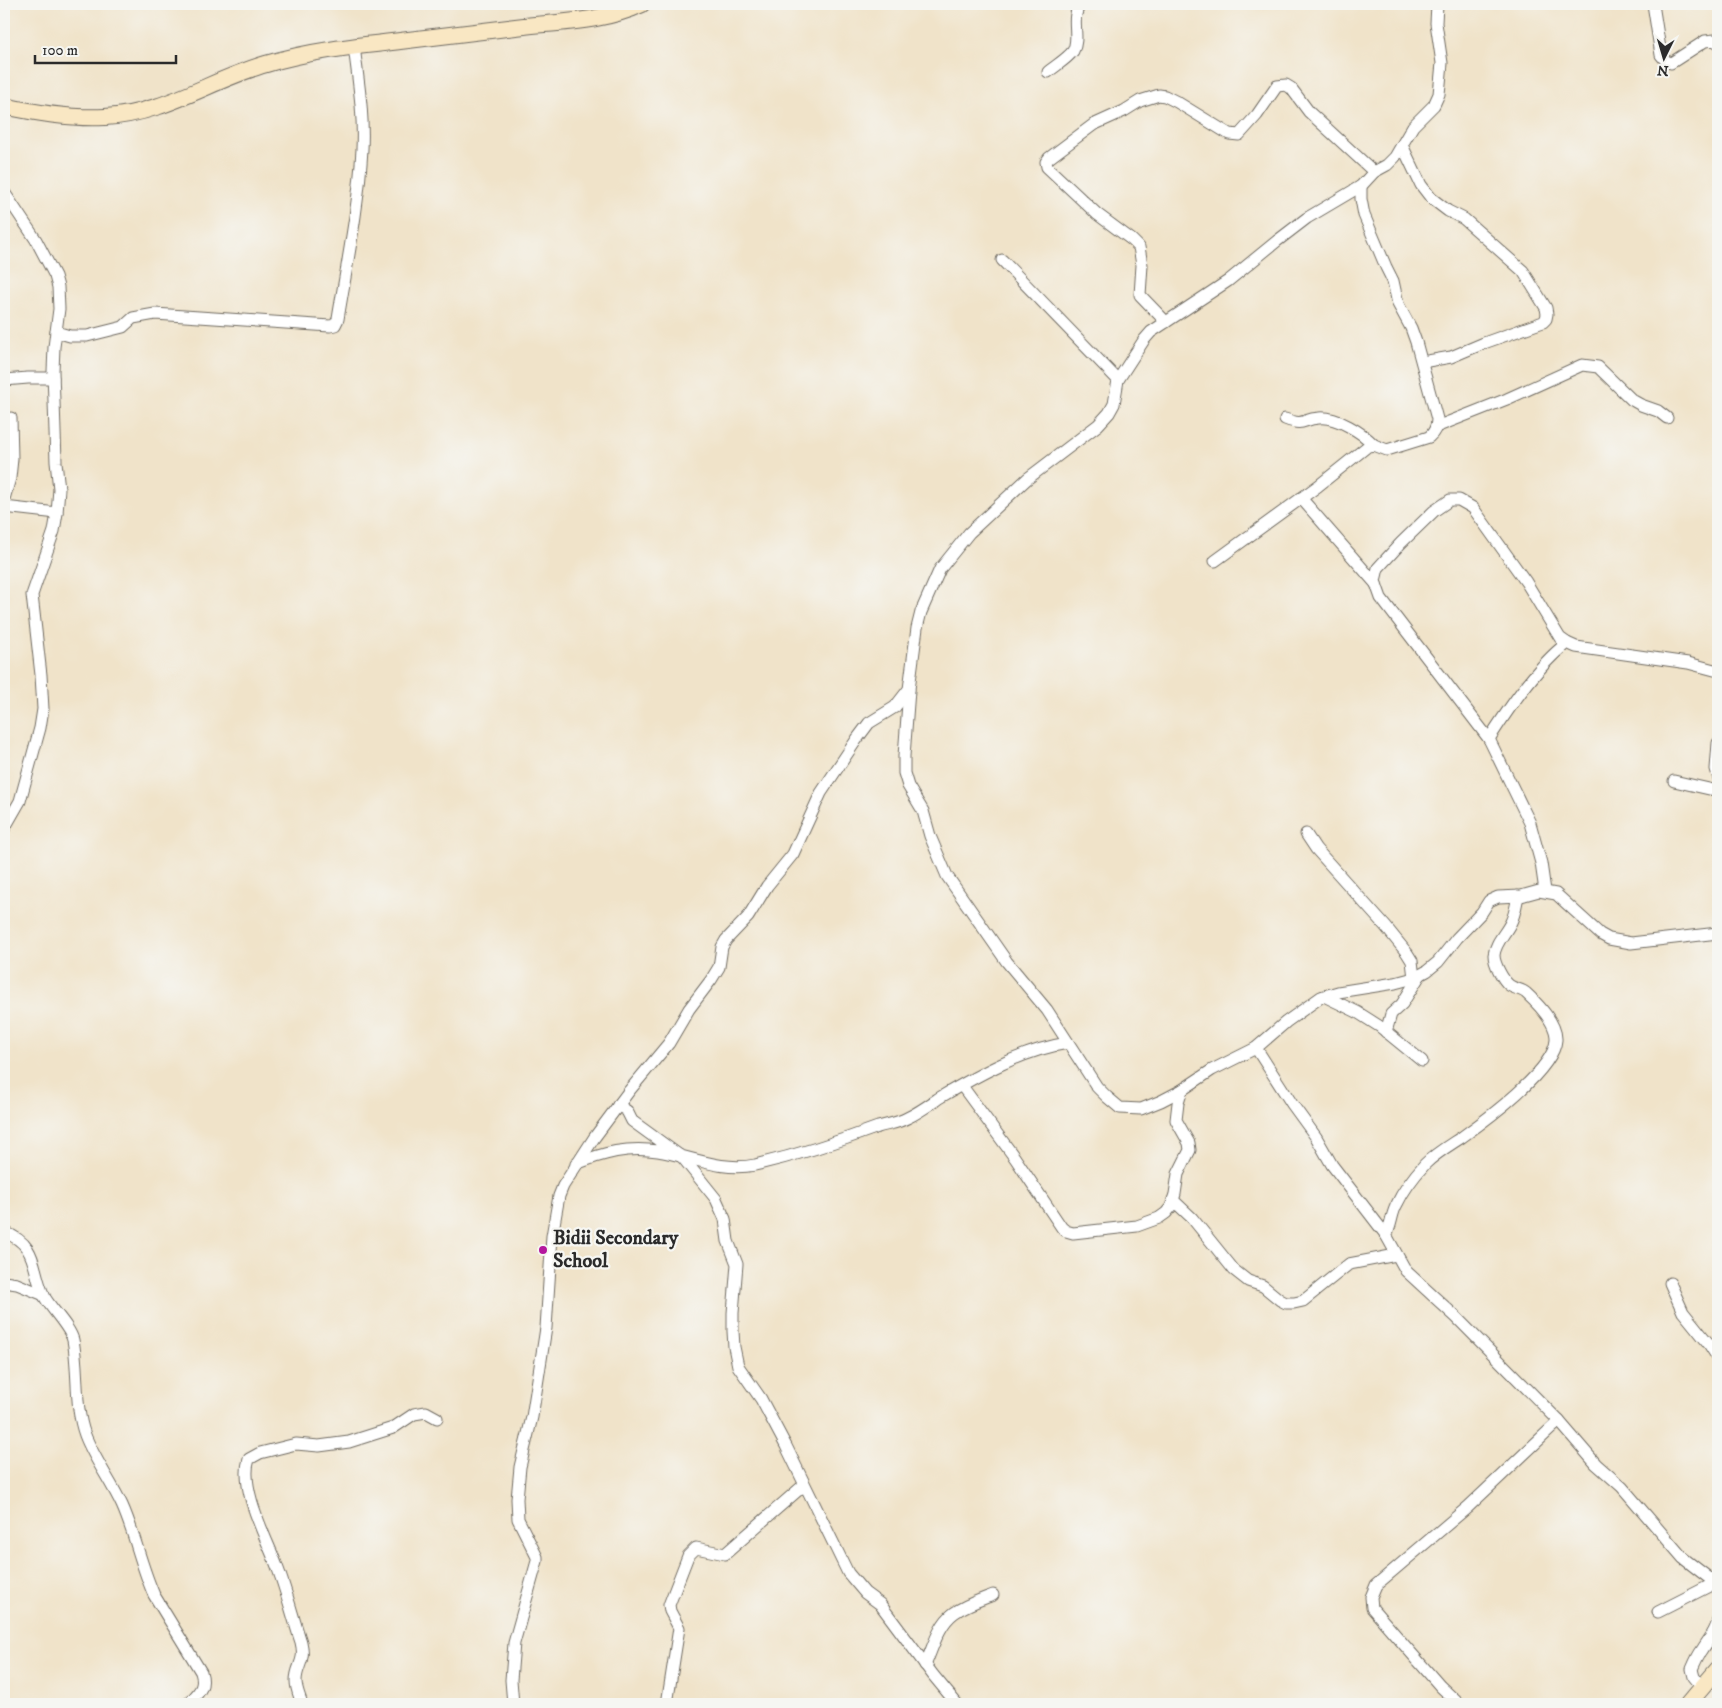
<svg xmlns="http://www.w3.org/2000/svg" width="1722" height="1708" viewBox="0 0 1722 1708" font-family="'IM FELL DW Pica',serif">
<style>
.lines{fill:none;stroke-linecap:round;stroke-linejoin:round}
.street-casing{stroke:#706b62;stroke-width:13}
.secondary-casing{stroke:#706b62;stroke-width:18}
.street{stroke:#fff;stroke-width:11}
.secondary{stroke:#f9e7c3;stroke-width:16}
.poi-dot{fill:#b5179e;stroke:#f6f6f2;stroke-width:2}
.labels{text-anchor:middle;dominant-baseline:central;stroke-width:4.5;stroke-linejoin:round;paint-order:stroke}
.poi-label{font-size:20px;font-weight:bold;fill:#2b2b2b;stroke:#f6f6f2;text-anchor:start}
</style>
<rect width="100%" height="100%" fill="#f6f6f2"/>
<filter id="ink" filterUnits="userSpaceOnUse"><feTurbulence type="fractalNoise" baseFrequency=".02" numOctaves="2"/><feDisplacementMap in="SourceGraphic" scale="10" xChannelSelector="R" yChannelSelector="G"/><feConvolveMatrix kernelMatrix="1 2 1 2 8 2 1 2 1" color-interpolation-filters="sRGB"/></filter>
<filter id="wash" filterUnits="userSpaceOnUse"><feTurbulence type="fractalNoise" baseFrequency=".0096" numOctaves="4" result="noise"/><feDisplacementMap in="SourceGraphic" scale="20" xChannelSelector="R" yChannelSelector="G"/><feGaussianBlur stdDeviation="1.12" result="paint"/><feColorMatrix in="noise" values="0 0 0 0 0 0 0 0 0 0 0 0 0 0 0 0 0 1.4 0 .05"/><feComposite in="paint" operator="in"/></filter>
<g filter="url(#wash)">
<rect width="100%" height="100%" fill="#f0e3c9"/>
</g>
<g filter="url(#ink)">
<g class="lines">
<defs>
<g id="street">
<path d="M1653 4 1661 55 1667 62 1671 63 1705 41 1715 40 1718 43"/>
<path d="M1048 72C1055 66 1067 59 1073 51 1081 37 1069 17 1081 4"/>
<path d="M1402 145 1421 185 1431 198 1448 211 1464 219 1523 271 1546 308 1547 314 1546 319 1543 322 1484 343 1451 357 1422 362"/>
<path d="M4 192 36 240 55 276 58 287 59 309 54 347 53 371 56 462 59 489 57 513 54 531 32 595 41 675 43 709 40 728 20 801 4 829"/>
<path d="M1002 260 1118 380"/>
<path d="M1166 322 1140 295 1142 265 1139 247 1132 240 1097 214 1047 167 1046 162 1049 158 1093 125 1124 111 1140 101 1159 95 1165 96 1177 102 1229 134 1239 135 1257 115 1277 86 1286 85 1291 88 1309 112 1374 172"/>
<path d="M56 332 70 336H87L123 327 133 318 155 314 330 326 335 325 338 319C347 264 359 205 362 149 364 114 358 80 354 46"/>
<path d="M4 380 28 378H53"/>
<path d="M1285 419C1306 427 1301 419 1319 418 1336 416 1363 433 1374 445"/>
<path d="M1436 427 1507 399 1582 365 1598 367 1632 400 1641 405 1658 411 1667 418"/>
<path d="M1301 498 1376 584"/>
<path d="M4 499 10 478 12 459 11 418"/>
<path d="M4 507 57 513"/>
<path d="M1215 561 1318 486 1368 446 1374 445 1387 450 1429 437C1435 432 1437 427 1437 419L1416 342 1411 328 1398 304 1393 281 1386 267 1364 215 1361 199V186"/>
<path d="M909 690 904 756V773L908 786 923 811 930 836 947 876 1007 962 1047 1010 1097 1087 1107 1097 1120 1108 1141 1109 1161 1101 1182 1090 1212 1070 1256 1048 1286 1022 1321 997 1338 992 1395 983 1414 978 1427 971 1438 962 1457 938 1482 912 1489 901 1498 897 1521 896 1539 891 1556 894 1600 934 1609 939 1631 943 1718 933"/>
<path d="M1489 739C1509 708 1537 666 1567 643"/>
<path d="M1718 743 1716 769 1718 776"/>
<path d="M1674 781 1718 791"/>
<path d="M1306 834 1316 849 1386 927 1407 953 1412 961 1414 978"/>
<path d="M1545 891 1541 863 1530 823 1489 739 1381 598 1375 581 1378 568 1401 543 1434 511 1450 500H1459L1473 508 1526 582 1560 638 1567 643 1576 647 1688 663 1718 671"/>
<path d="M1324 996 1357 1012 1379 1026 1422 1061"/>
<path d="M1386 1032 1391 1014 1402 1004 1420 975"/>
<path d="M1256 1048 1292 1104 1316 1137 1332 1165 1386 1235 1406 1271 1456 1317 1559 1421 1596 1464 1622 1487 1683 1558 1718 1585"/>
<path d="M962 1086 1015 1158 1062 1228 1066 1231 1073 1233 1137 1226 1159 1218 1166 1213 1171 1207 1175 1194 1178 1174 1190 1150 1189 1143 1176 1120 1178 1103 1182 1090"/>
<path d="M618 1105 627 1111 632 1121 683 1158 716 1199 725 1219 728 1241 737 1264 733 1313V1331L734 1347 738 1366 761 1399 786 1446 848 1573 865 1593 880 1604 933 1675 957 1704"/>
<path d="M576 1164C603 1153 628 1146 658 1151 690 1156 721 1172 755 1165 797 1155 838 1142 878 1127 888 1124 898 1123 907 1118 918 1113 929 1105 939 1098 978 1075 1022 1050 1068 1043"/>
<path d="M1173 1200 1192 1218 1234 1270 1248 1281 1263 1286 1280 1300 1286 1303H1294L1303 1301 1349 1264 1396 1255"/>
<path d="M4 1232C39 1245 31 1269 44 1296 51 1309 70 1327 73 1340 79 1371 74 1405 85 1435 94 1459 111 1481 122 1505 135 1534 141 1566 154 1595L201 1672C206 1688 198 1693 188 1704"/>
<path d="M1386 1235C1392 1225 1391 1214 1397 1204 1403 1191 1416 1174 1425 1164 1436 1153 1450 1145 1462 1137 1486 1120 1554 1070 1556 1040 1557 1023 1538 1004 1526 993 1522 989 1514 989 1509 985 1503 980 1494 964 1494 955 1495 943 1506 933 1511 922 1515 914 1516 905 1518 896"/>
<path d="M4 1282 17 1284 44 1295"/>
<path d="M1670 1283 1683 1312 1709 1344 1718 1358"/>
<path d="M1658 1612 1715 1583"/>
<path d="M925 1665C933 1648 938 1625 954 1613 965 1605 980 1600 993 1595"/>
<path d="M1703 1688 1694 1677 1692 1669C1695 1662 1698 1655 1702 1650 1708 1640 1716 1632 1718 1620"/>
<path d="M302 1704C300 1697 296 1689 296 1681 296 1665 306 1663 301 1642 293 1618 287 1593 278 1569 268 1541 239 1489 249 1459L260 1453 296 1444 319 1446 349 1442 393 1428 414 1414 426 1412 437 1418"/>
<path d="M513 1704 511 1680 514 1643 537 1561V1557L518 1519 517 1499 520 1467 532 1417 546 1328 552 1236 559 1196 563 1186 594 1138 629 1091 669 1043 689 1009 711 980 719 967 722 947 726 940 748 917 767 886 793 854 821 793 857 739 869 723 895 707 909 689 917 628 921 612 940 569 969 533 1027 479 1098 425 1109 413 1114 404 1118 380 1144 340 1151 332 1228 281 1277 241 1307 218 1361 186 1374 172 1387 165 1395 157 1413 126 1434 105 1439 94 1442 63 1436 23 1437 4"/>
<path d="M667 1704 679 1628 670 1611 669 1605 688 1556 696 1548 725 1554 804 1485"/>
<path d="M1459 1704 1440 1686 1372 1608 1371 1597 1376 1585 1468 1507 1559 1421"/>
</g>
<g id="secondary">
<path d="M4 106C36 113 71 119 105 117 163 114 211 80 266 64 309 51 355 46 400 41 441 36 482 31 524 26 563 22 606 21 642 4"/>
<path d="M1688 1704 1718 1669"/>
</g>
</defs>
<use href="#street" class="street-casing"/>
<use href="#secondary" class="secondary-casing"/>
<use href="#street" class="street"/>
<use href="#secondary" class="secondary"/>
</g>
</g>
<circle class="poi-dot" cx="543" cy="1250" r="5"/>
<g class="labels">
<g class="poi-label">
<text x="553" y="1238">Bidii Secondary<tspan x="553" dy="23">School</tspan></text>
</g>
</g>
<rect width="1722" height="1708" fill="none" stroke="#f6f6f2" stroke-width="20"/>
<g transform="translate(1664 58) rotate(185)" stroke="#f6f6f2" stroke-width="4" paint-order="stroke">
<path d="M0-4L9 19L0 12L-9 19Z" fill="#2b2b2b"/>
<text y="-8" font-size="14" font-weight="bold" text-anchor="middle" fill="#2b2b2b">N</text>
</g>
<path d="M35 55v8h141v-8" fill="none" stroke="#2b2b2b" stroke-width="2.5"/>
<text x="42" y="55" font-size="15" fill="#2b2b2b" stroke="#f6f6f2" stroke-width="4" paint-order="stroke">100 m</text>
</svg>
